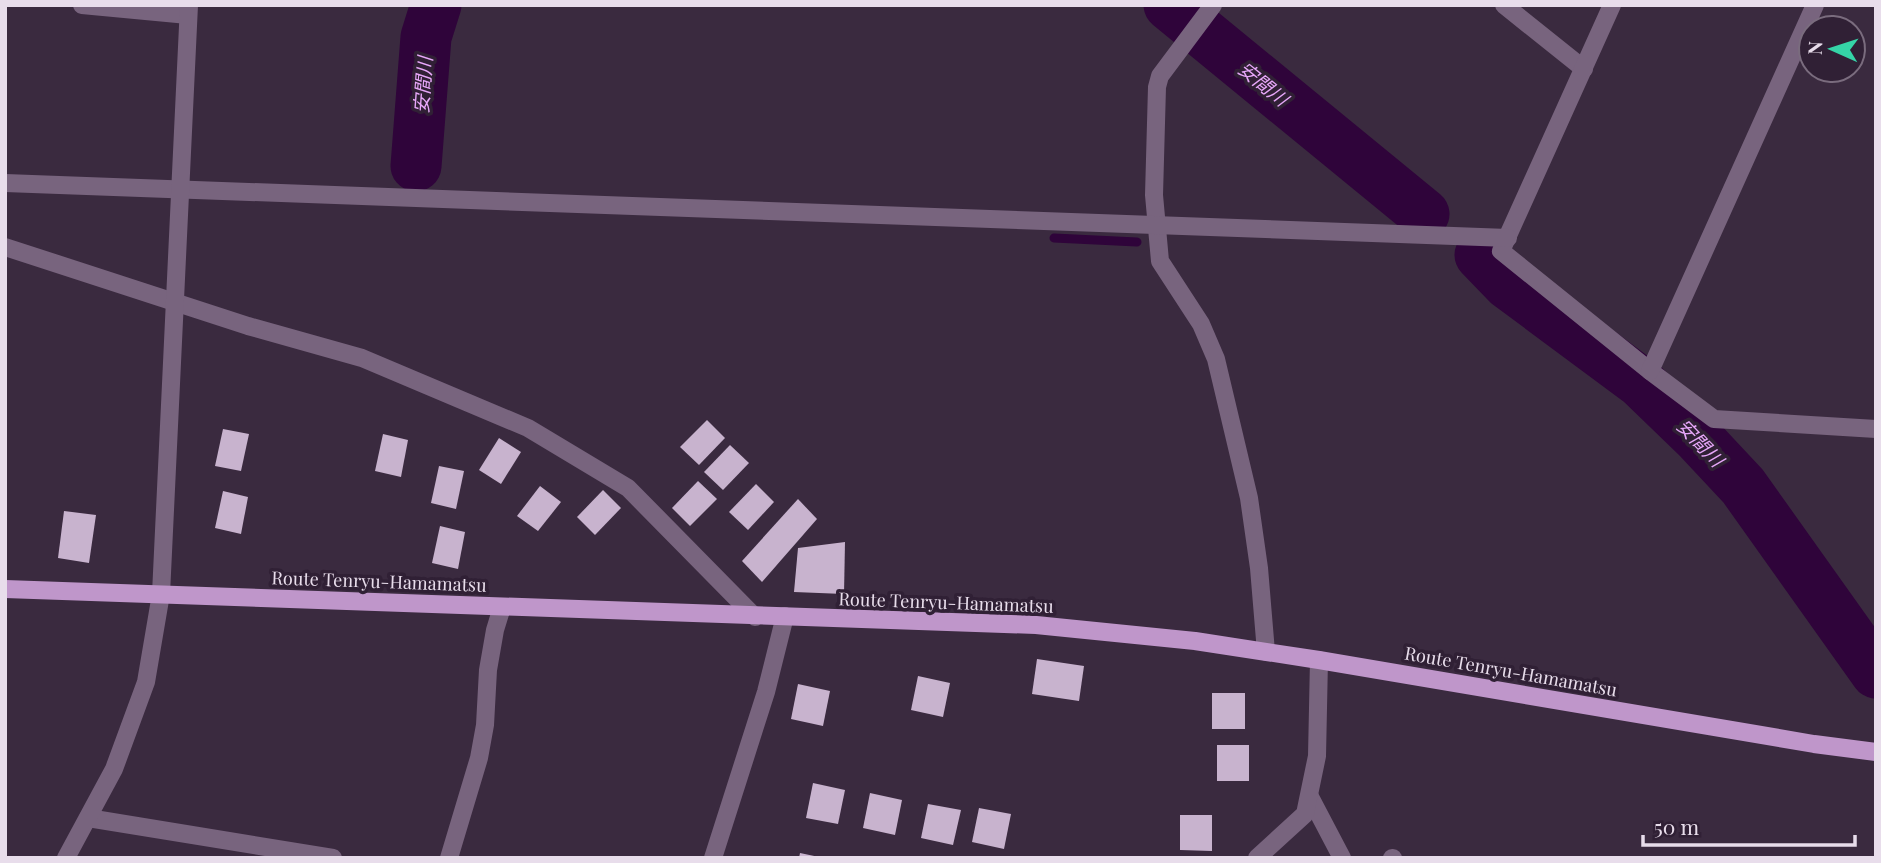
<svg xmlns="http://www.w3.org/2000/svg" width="1881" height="863" viewBox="0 0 1881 863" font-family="'Playfair Display','Noto Sans JP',serif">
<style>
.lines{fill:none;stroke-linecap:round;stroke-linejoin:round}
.stream{stroke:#2f043a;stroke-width:9}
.river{stroke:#2f043a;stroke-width:51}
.building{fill:#c8b3ce}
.minor{stroke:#78647e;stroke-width:18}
.tertiary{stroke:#78647e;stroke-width:18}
.primary{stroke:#bf96ca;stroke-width:18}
.labels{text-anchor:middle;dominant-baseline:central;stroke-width:7;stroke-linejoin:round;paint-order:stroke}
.street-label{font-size:18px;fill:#e8ddeb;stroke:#302035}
.water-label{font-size:19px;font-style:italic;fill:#e7a7f9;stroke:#302035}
</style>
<rect width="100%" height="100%" fill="#3a2a3f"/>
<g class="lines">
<path class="stream" d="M1054 238 1137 242"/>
<g class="river">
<path d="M1169 5 1424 214"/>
<path d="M416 166 426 37 436 5"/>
<path d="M1480 255 1508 284 1640 382 1699 439 1743 486 1876 673"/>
</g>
</g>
<g class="building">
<path d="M707 420 725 438 699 465 680 447Z"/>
<path d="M223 429 249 434 241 471 215 466Z"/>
<path d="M383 434 408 440 401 477 375 471Z"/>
<path d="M499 438 521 452 501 484 479 470Z"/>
<path d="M730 445 749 463 723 490 704 472Z"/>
<path d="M439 466 464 471 456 509 431 503Z"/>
<path d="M698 481 717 499 690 526 672 508Z"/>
<path d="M756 484 774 502 748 530 729 512Z"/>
<path d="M540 486 561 502 538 531 517 516Z"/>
<path d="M603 490 621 508 595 535 577 517Z"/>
<path d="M223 491 248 497 241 534 215 528Z"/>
<path d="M798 499 817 519 762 582 742 561Z"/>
<path d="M64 511 96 515 89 563 58 558Z"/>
<path d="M440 526 465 532 458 569 432 563Z"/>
<path d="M845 542 844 594 794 592 798 548Z"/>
<path d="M1037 659 1084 666 1079 701 1032 694Z"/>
<path d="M918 676 950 683 943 717 911 710Z"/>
<path d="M798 684 830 691 823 726 791 719Z"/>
<rect x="1212" y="693" width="33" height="36"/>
<rect x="1217" y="745" width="32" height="36"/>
<path d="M813 783 845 790 838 824 806 818Z"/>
<path d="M870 793 902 800 895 835 863 828Z"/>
<path d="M928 804 961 810 953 845 921 838Z"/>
<path d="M979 808 1011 814 1004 849 972 842Z"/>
<path d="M1180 815H1212V851L1180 850Z"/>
<path d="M800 853 819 857V858H799Z"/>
</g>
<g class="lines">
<g class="minor">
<path d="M82 5 188 15"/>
<path d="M1213 5 1160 76 1157 87 1154 195 1160 261 1201 324 1216 359 1249 498 1259 568 1266 652"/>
<path d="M1504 5 1584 69"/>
<path d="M1612 5 1501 251 1650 371 1714 419 1876 429"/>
<path d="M5 183 1508 238"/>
<path d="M5 247 248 326 362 358 528 428 628 488 755 617"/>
<path d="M1650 371 1815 5"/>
<path d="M1310 797 1342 858"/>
<path d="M88 818 333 858"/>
<path d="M449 858 479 758 485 725 488 670 495 630 502 607"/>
<path d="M713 858 766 692 785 616"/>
<path d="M1392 858H1393"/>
</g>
<g class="tertiary">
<path d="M66 858 114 769 146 682 161 594 189 5"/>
<path d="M1257 858 1305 814 1317 756 1319 660"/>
</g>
<path class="primary" d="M5 589 1036 625 1195 641 1319 660 1814 744 1876 752"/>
</g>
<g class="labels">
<g class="street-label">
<text transform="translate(379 581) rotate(2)">Route Tenryu-Hamamatsu</text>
<text transform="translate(946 602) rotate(2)">Route Tenryu-Hamamatsu</text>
<text transform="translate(1511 671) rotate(10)">Route Tenryu-Hamamatsu</text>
</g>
<g class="water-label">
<text transform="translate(1264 83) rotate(39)">安間川</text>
<text transform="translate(422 85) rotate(-86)">安間川</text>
<text transform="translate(1701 442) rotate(46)">安間川</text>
</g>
</g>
<rect width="1881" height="863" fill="none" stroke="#e8ddeb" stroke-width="14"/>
<g transform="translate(1832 49) rotate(273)"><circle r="33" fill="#302035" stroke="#7a6c7e" stroke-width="2"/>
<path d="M0-5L12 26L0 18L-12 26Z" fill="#35d4a7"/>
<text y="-10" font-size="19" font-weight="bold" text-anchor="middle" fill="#e8ddeb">N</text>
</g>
<path d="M1643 835v10h212v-10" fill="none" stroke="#e8ddeb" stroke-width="3.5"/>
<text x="1654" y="835" font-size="21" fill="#e8ddeb" stroke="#302035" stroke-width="5" paint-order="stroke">50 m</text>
</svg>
